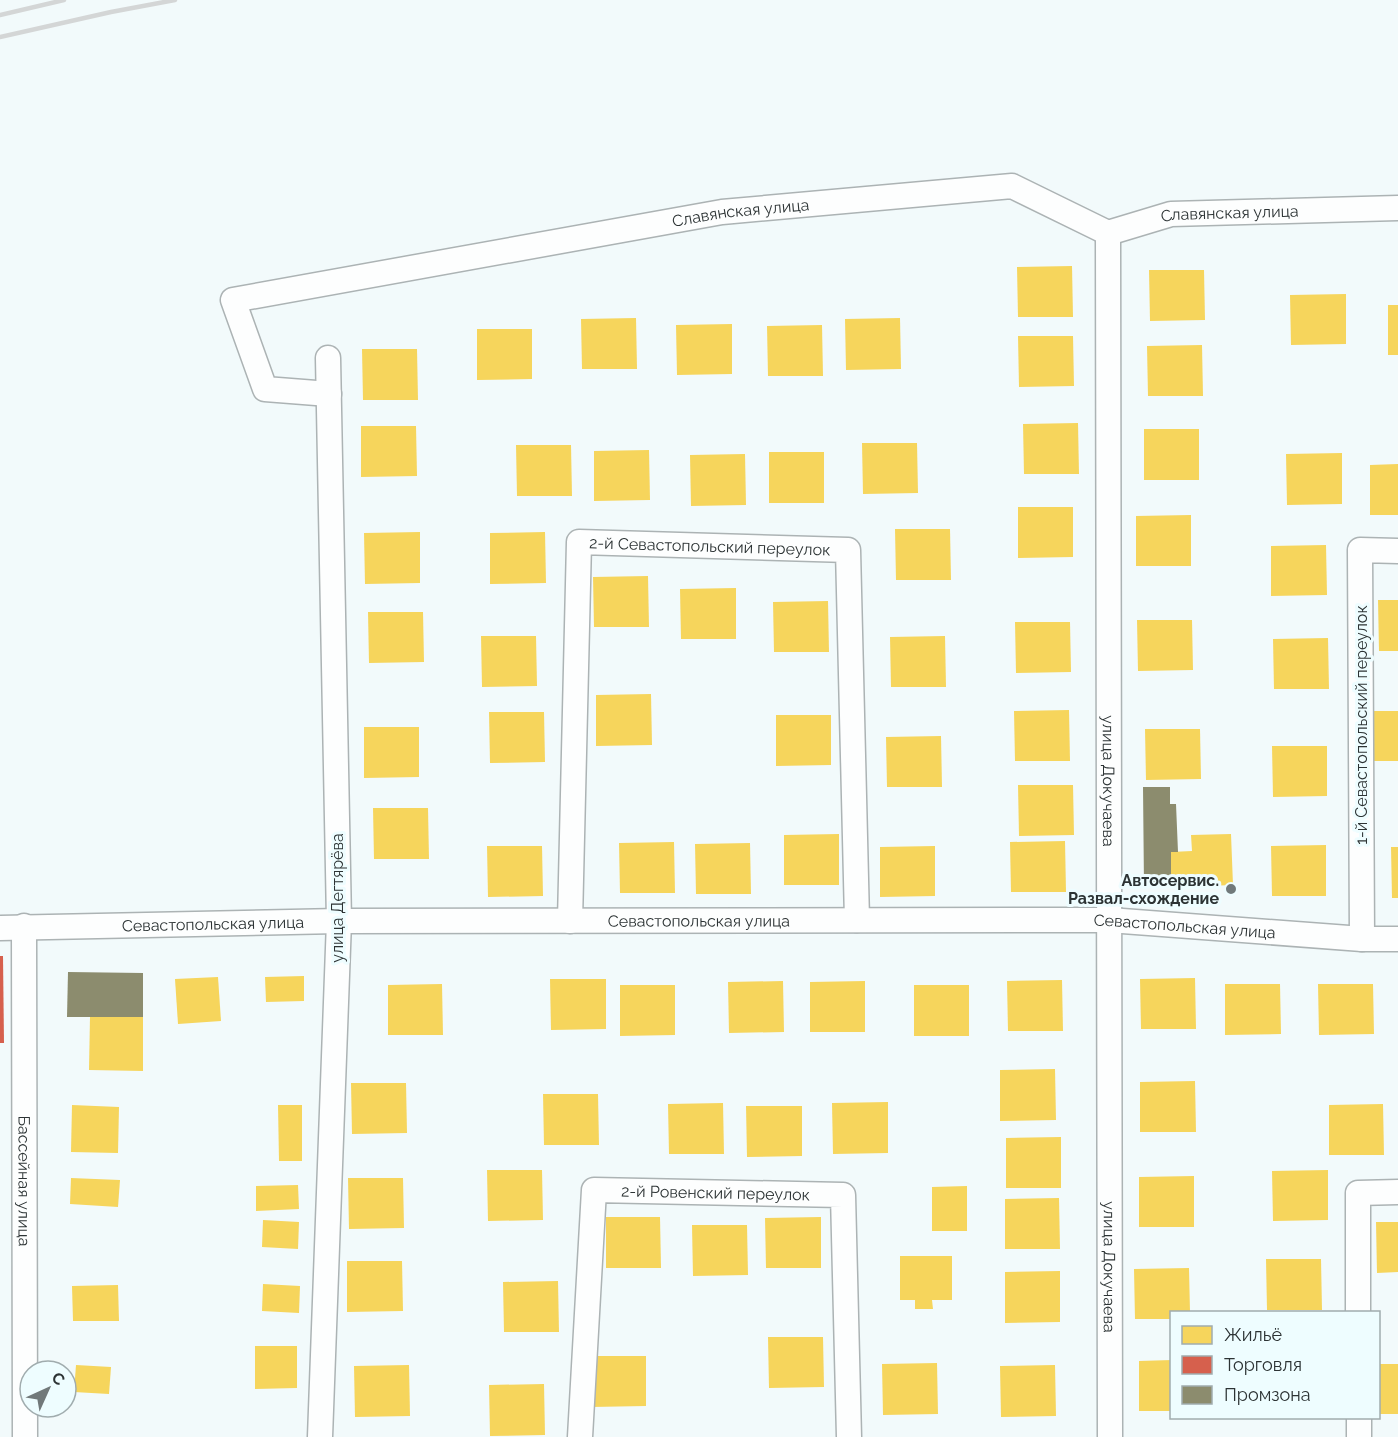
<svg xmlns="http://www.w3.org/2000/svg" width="1398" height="1437" viewBox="0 0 1398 1437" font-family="Raleway,sans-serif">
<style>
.homes{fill:#f6d55c}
.shops{fill:#d6604d}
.industry{fill:#8c8c6e}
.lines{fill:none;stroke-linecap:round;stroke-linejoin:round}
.street-casing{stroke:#acb3b4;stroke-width:27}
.street{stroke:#fdfefe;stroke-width:24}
.rail{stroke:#d4d6d6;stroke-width:4.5}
.poi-dot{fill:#71797a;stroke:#eefdff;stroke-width:2}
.labels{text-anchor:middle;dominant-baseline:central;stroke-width:6;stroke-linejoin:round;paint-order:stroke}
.street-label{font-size:16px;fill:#2c3334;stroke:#eefdff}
.poi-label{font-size:16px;font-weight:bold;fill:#2c3334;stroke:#eefdff;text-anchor:end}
</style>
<rect width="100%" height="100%" fill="#f2fafb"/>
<g class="homes">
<path d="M1072 266 1073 317H1018L1017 267Z"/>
<path d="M1149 270H1204L1205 320 1150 321Z"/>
<path d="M1346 294V344L1291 345 1290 295Z"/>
<rect x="1388" y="305" width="10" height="50"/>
<path d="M636 318 637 369H582L581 319Z"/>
<path d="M900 318 901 369 846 370 845 319Z"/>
<path d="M732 324V374L677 375 676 325Z"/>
<path d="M822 325 823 376H768L767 326Z"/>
<path d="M477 329H532V379L477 380Z"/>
<path d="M1018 336H1073L1074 386 1019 387Z"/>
<path d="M1202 345 1203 396H1148L1147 346Z"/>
<path d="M362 349H417L418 400H363Z"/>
<path d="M1078 423 1079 474H1024L1023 424Z"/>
<path d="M361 426H416L417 476 361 477Z"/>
<rect x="1144" y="429" width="55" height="51"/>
<path d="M862 443H917L918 493 863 494Z"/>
<path d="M516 445H571L572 496H517Z"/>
<path d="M649 450 650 500 594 501V451Z"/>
<rect x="769" y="452" width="55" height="51"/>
<path d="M1342 453V504L1287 505 1286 454Z"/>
<path d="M745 454 746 505 691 506 690 455Z"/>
<path d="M1398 464V515H1370V465Z"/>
<path d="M1018 507H1073V557L1018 558Z"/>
<path d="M1191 515V566H1136V516Z"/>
<path d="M895 529H950L951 580H896Z"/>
<path d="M420 532V583L365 584 364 533Z"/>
<path d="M545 532 546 583 490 584V533Z"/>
<path d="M1326 545 1327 595 1271 596V546Z"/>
<path d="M648 576 649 627H594L593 577Z"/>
<path d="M736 588V639H681L680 589Z"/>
<path d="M1378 600H1398V651H1379Z"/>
<path d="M828 601 829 652H774L773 602Z"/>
<path d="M368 612H423L424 662 369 663Z"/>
<path d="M1137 620H1192L1193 670 1138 671Z"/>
<path d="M1015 622H1070L1071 672 1016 673Z"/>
<path d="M481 636H536L537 686 482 687Z"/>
<path d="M945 636 946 687H891L890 637Z"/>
<path d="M1328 638 1329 689H1274L1273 639Z"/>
<path d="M651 694 652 745 596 746V695Z"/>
<path d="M1069 710 1070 761H1015L1014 711Z"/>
<rect x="1374" y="711" width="24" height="50"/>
<path d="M489 712H544L545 762 490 763Z"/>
<path d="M776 715H831V765L776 766Z"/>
<path d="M364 727H419V777L364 778Z"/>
<path d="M1145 729H1200L1201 779 1146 780Z"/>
<path d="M941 736 942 787H887L886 737Z"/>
<path d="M1272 746H1327V796L1273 797Z"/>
<path d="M1018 785H1073L1074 835 1019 836Z"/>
<path d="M373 808H428L429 859H374Z"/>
<path d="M839 834V885H784V835Z"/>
<path d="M1231 834 1233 885 1207 886V888L1171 886V852L1192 851 1191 835Z"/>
<path d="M1065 841 1066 892H1011L1010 842Z"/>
<path d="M674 842 675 893H620L619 843Z"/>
<path d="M750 843 751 894H696L695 844Z"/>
<path d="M1326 845V896H1272L1271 846Z"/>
<path d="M487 846H542L543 896 488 897Z"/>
<path d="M935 846V896L880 897V847Z"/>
<path d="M1391 847H1398V898H1392Z"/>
<path d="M304 976V1001L266 1002 265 977Z"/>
<path d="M218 977 221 1021 178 1024 175 979Z"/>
<path d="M1195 978 1196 1029H1141L1140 979Z"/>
<path d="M550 979H606V1029L551 1030Z"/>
<path d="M1062 980 1063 1031H1008L1007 981Z"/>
<path d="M783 981 784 1032 729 1033 728 982Z"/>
<path d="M865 981V1032H810V982Z"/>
<path d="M442 984 443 1035H388V985Z"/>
<path d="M1225 984H1280L1281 1034 1225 1035Z"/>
<path d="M1318 984H1373L1374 1034 1319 1035Z"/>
<path d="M620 985H675V1035L620 1036Z"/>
<rect x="914" y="985" width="55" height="51"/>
<path d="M90 1017H143V1071L89 1070Z"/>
<path d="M1055 1069 1056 1120 1000 1121V1070Z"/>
<path d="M1195 1081 1196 1132H1140V1082Z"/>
<path d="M351 1083H406L407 1133 352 1134Z"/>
<path d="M543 1094H598L599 1145H544Z"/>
<path d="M888 1102V1153L833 1154 832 1103Z"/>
<path d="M723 1103 724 1154H669L668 1104Z"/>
<path d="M1383 1104 1384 1155H1329V1105Z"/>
<path d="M72 1105 119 1107 118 1153 71 1152Z"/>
<path d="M278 1105H302V1161H279Z"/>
<path d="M746 1106H802V1156L747 1157Z"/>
<path d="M1061 1137V1188H1006V1138Z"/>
<path d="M487 1170H542L543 1220 488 1221Z"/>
<path d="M1328 1170V1220L1273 1221 1272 1171Z"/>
<path d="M1194 1176V1227H1139V1177Z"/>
<path d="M71 1178 120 1180 118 1207 70 1204Z"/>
<path d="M348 1178H403L404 1228 349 1229Z"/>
<path d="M298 1185 299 1209 256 1211V1186Z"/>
<path d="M967 1186V1231H932V1187Z"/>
<path d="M1059 1198 1060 1249H1005V1199Z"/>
<path d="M606 1217H660L661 1268H606Z"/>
<path d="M821 1217V1268H766L765 1218Z"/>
<path d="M263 1220 299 1222 298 1249 262 1247Z"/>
<path d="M1376 1222H1398V1272L1377 1273Z"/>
<path d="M692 1225H747L748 1275 693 1276Z"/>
<path d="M900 1256H952V1300H932L933 1309H915V1300H900Z"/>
<path d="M1266 1259H1321L1322 1310H1267Z"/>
<path d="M347 1261H402L403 1311 347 1312Z"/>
<path d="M1189 1268 1190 1312H1172V1319H1135L1134 1269Z"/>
<path d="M1060 1271V1322L1005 1323V1272Z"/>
<path d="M558 1281 559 1332H504L503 1282Z"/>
<path d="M263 1284 300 1286 299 1313 262 1311Z"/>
<path d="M118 1285 119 1321H73L72 1286Z"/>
<path d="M768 1337H823L824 1387 769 1388Z"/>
<path d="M255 1346H297V1388L255 1389Z"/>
<path d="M591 1356H646V1406L591 1407Z"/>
<path d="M1172 1360V1411H1139V1361Z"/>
<path d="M937 1363 938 1414 883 1415 882 1364Z"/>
<rect x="1378" y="1364" width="20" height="50"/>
<path d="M76 1365 111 1367 109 1394 74 1392Z"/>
<path d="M409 1365 410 1416 355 1417 354 1366Z"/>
<path d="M1055 1365 1056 1416 1001 1417 1000 1366Z"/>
<path d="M544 1384 545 1435 490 1436 489 1385Z"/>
</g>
<path class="shops" d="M0 956H3L4 1043H0Z"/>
<g class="industry">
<path d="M1143 787H1170V804H1176L1178 852H1171V886L1144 887Z"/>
<path d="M68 972 143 973V1017H67Z"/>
</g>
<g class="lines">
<defs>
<g id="street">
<path id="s1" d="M1108 233 1110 1437"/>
<path id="s2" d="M329 394 265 389 233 300 722 212 1012 186 1108 233 1171 214 1398 208"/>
<path id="s3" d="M570 921 579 542 848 550 857 920"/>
<path id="s4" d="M24 926 25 1437"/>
<path id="s5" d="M0 928 339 921 1109 920 1362 939H1398"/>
<path d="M1362 939 1360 550 1398 551"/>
<path d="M1358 1312V1193L1398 1192"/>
<path d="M1359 1418V1437"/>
<path d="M320 1437 339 921 328 358"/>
<path id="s6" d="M580 1437 594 1190 843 1195 849 1437"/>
</g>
</defs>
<use href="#street" class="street-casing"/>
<use href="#street" class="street"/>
<g class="rail">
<path d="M0 15 64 0"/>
<path d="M0 37 111 12 175 0"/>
</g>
</g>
<circle class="poi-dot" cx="1231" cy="889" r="6"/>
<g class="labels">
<g class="street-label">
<text stroke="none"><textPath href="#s2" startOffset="674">Славянская улица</textPath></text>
<text stroke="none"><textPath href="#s2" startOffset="1178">Славянская улица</textPath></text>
<text stroke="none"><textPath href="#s3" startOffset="510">2-й Севастопольский переулок</textPath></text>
<text transform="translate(1361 725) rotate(-90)">1-й Севастопольский переулок</text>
<text stroke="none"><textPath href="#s1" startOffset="548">улица Докучаева</textPath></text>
<text transform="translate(337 898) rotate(-90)">улица Дегтярёва</text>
<text stroke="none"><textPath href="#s5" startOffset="699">Севастопольская улица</textPath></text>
<text stroke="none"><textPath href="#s5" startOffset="213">Севастопольская улица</textPath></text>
<text stroke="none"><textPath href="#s5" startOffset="1185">Севастопольская улица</textPath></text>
<text stroke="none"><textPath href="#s4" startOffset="255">Бассейная улица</textPath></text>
<text stroke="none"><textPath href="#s6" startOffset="369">2-й Ровенский переулок</textPath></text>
<text stroke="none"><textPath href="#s1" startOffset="1034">улица Докучаева</textPath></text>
</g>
<g class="poi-label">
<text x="1219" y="880">Автосервис.<tspan x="1219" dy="18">Развал-схождение</tspan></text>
</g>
</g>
<rect x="1170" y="1311" width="210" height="108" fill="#eefdff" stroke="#a0acae" stroke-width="1.5"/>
<rect x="1182" y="1326" width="30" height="18" fill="#f6d55c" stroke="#a0acae" stroke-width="1.5"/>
<text x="1224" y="1341" font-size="18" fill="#2c3334">Жильё</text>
<rect x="1182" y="1356" width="30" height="18" fill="#d6604d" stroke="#a0acae" stroke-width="1.5"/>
<text x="1224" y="1371" font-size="18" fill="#2c3334">Торговля</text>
<rect x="1182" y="1386" width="30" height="18" fill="#8c8c6e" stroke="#a0acae" stroke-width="1.5"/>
<text x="1224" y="1401" font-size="18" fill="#2c3334">Промзона</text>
<g transform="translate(48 1389) rotate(45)"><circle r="28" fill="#eefdff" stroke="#a0acae" stroke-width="1.5"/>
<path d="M0-4.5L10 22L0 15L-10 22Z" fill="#71797a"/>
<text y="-9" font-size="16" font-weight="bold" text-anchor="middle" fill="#2c3334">С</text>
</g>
</svg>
